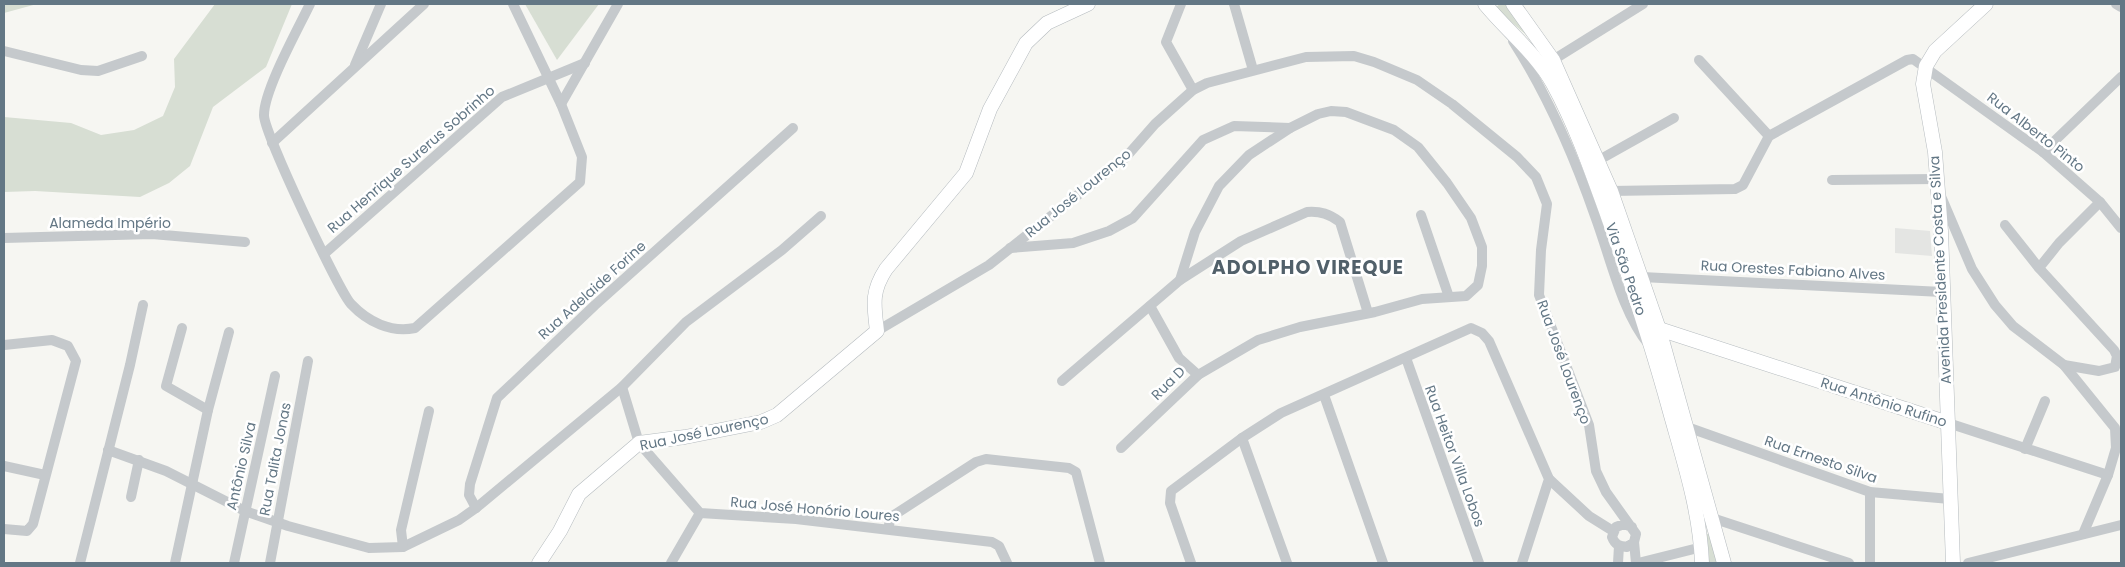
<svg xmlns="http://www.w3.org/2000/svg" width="2125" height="567" viewBox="0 0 2125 567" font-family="Poppins,sans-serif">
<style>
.built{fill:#e4e5e3}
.green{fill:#d7ded3}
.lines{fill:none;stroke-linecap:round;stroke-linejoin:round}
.secondary-casing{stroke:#b5bbbf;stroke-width:15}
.street{stroke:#c5c9cc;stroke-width:10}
.secondary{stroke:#fff;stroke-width:14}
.labels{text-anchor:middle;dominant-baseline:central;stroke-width:5;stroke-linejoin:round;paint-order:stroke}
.street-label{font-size:14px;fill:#637785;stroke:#fff}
.district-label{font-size:19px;font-weight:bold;letter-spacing:1px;fill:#51606a;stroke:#fff}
</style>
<rect width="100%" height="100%" fill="#f6f6f2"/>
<path class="built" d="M1895 228 1930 231 1932 256 1895 253Z"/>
<g class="green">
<path d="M4 4H37L4 13Z"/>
<path d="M215 4H292L266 67 213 107 190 166 169 183 140 197 35 191 4 192V117L71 123 101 135 134 130 163 116 175 87 174 59Z"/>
<path d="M525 4H599L557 60Z"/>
<path d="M1500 4H1508L1539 46 1495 8Z"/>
<path d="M1710 533 1718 563H1707V534Z"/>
</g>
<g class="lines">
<defs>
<g id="secondary">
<path d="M1485 4C1507 31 1536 53 1553 84 1576 126 1592 173 1608 217 1631 282 1652 346 1670 412 1684 462 1700 511 1702 563"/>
<path d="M1513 4 1553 60 1611 191 1659 329 1724 563"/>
<path d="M1659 329 1948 423"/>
<path d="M539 563 560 531 579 494 639 443 685 437 761 422 777 415 877 331C874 305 871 292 886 269L966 173 990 109 1026 43 1047 23 1088 4"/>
<path d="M1953 563 1941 231 1935 152 1923 84 1926 66 1935 51 1986 4"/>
</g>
</defs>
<use href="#secondary" class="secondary-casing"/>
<g class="street">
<path d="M310 4C298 29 264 90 264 115 263 131 339 291 351 304 368 322 391 333 415 328L580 182 582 157 561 104 513 4"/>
<path d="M1181 4 1166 42 1193 90"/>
<path d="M1234 4 1253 70"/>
<path d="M2116 4 2121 7"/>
<path d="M1513 41C1547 94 1574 156 1595 216 1610 256 1622 313 1649 345"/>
<path d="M4 51 81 70 98 71 142 56"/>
<path d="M1553 60 1643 4"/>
<path d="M1699 60 1769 136"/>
<path d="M355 65 381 4"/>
<path d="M561 104 618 4"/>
<path d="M272 143 424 4"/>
<path d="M2043 152 2121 77"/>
<path d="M1599 160 1674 118"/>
<path d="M1832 180 1937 179"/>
<path d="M1611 191 1735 189 1743 185 1769 136 1907 60 1913 59 2043 152 2100 202 2121 228"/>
<path d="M1940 194 1972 269 1995 305 2013 326 2064 365 2115 428 2116 448 2108 475 2083 534"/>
<path d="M1421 215 1449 297"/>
<path d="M2005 225 2039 268"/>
<path d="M4 238 152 234 245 242"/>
<path d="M1010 248 1073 243 1109 231 1133 218 1203 140 1234 126 1290 128 1318 114 1331 111 1346 112 1394 130 1418 147 1447 183 1471 218 1482 247V266L1478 285 1466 296 1422 299 1375 312 1300 327 1258 340 1198 375 1121 448"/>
<path d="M324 254 502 97 585 63"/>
<path d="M1642 277 1942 292"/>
<path d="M1180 280 1241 241 1307 212C1321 211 1329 214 1340 222L1368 313"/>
<path d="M1150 306 1179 358 1198 375"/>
<path d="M182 328 166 386 208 410"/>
<path d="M877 331 989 265 1126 157 1155 124 1193 90 1207 83 1306 57 1354 56 1374 62 1417 80 1452 104 1517 157 1536 177 1547 204 1541 250 1539 295 1589 425 1596 471 1606 492 1636 534 1634 542 1627 547C1619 546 1615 545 1612 537L1616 527 1624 524 1632 527"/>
<path d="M4 345 52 340 68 346 76 361 33 524 27 531 4 529"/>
<path d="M1406 358 1479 563"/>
<path d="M2064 365 2099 371 2115 367 2117 356 2114 350 2039 268 2059 243 2100 202"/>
<path d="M1062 381 1180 280 1195 232 1219 186 1249 155 1290 128"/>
<path d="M622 387 639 443 700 513 796 519 992 542 999 546 1007 563"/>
<path d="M1324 395 1383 563"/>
<path d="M1948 423 2108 475"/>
<path d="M1687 427 1870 492 1950 499"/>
<path d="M1242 438 1287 563"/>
<path d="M2025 449 2045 401"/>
<path d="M108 450 166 471 245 511 288 526 369 548 403 547 459 520 476 508 622 387 686 322 782 250 821 216"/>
<path d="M4 466 45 475"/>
<path d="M1549 479 1589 516 1613 531"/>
<path d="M1870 492V563"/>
<path d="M131 497 139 460"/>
<path d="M476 508 469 495 470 484 497 398 595 305 793 128"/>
<path d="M1712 518 1849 563"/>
<path d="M888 529 891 517 976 462 986 459 1069 468 1076 472 1100 563"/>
<path d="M1634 542 1636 563"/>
<path d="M403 547 401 530 429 411"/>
<path d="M80 563 130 365 143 305"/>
<path d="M175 563 208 410 229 332"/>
<path d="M234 563 275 376"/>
<path d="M270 563 308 361"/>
<path d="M671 563 700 513"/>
<path d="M1191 563 1170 503 1171 491 1242 438 1281 413 1471 328 1482 333 1489 341 1549 479 1522 563"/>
<path d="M1618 563 1619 546"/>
<path d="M1638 563 1702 547"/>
<path d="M1968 563 2121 525"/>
</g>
<use href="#secondary" class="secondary"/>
</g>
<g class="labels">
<g class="street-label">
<text transform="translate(2036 132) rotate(38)">Rua Alberto Pinto</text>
<text transform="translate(411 159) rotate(-41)">Rua Henrique Surerus Sobrinho</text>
<text transform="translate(1078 193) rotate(-39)">Rua José Lourenço</text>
<text x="110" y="223">Alameda Império</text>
<text transform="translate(1626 269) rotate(71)">Via São Pedro</text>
<text transform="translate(1793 270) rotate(3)">Rua Orestes Fabiano Alves</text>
<text transform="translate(1940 270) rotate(-93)">Avenida Presidente Costa e Silva</text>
<text transform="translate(592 290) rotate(-42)">Rua Adelaide Forine</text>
<text transform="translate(1564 362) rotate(70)">Rua José Lourenço</text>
<text transform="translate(1168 383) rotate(-45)">Rua D</text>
<text transform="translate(1884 402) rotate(18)">Rua Antônio Rufino</text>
<text transform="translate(704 432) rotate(-12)">Rua José Lourenço</text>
<text transform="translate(1455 456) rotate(70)">Rua Heitor Villa Lobos</text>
<text transform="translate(275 459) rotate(-79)">Rua Talita Jonas</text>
<text transform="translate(1821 459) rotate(19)">Rua Ernesto Silva</text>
<text transform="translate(241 466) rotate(-77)">Antônio Silva</text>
<text transform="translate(815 509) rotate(5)">Rua José Honório Loures</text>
</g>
<g class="district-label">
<text x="1308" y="267">ADOLPHO VIREQUE</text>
</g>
</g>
<rect width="2125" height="567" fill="none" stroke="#637785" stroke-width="10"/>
</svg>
